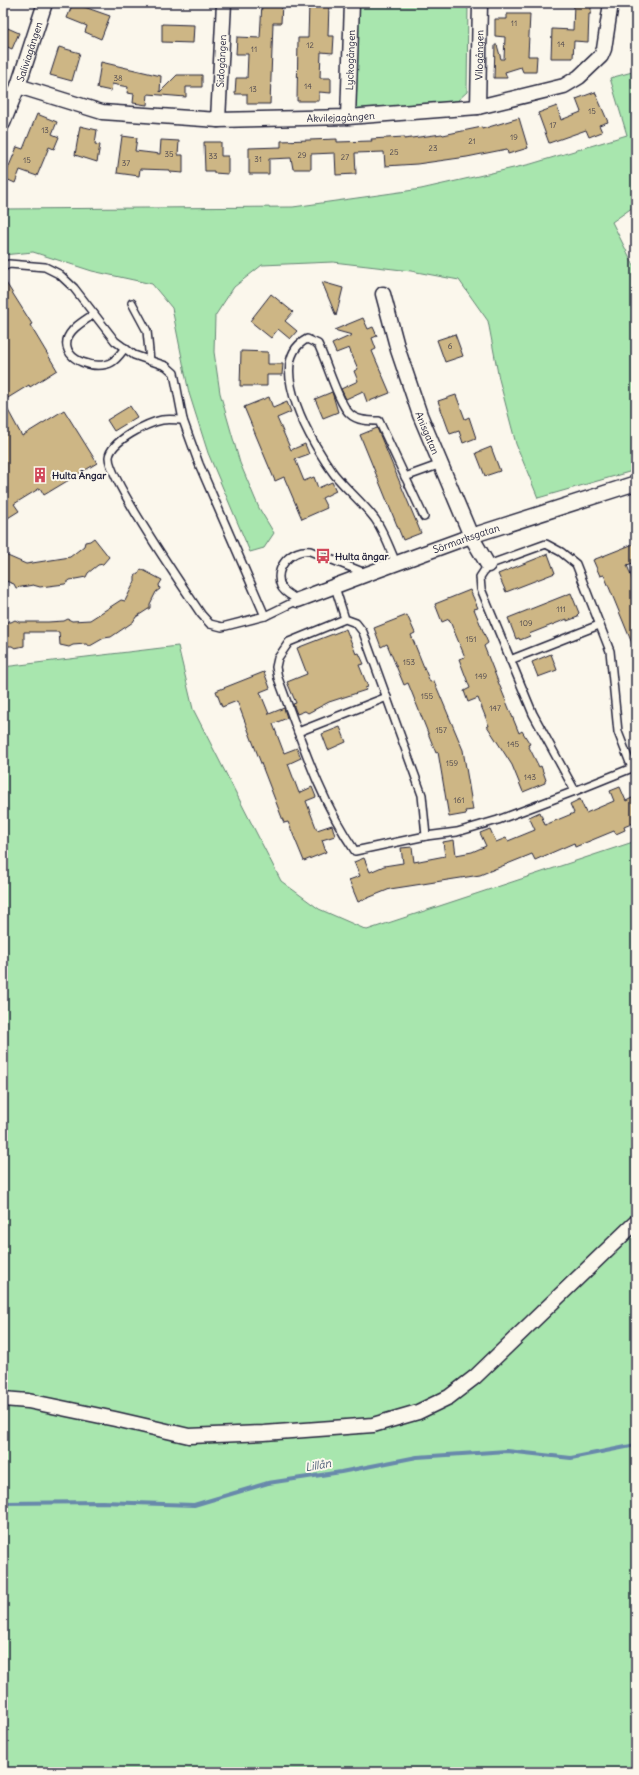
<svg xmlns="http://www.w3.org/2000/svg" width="639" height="1775" viewBox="0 0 639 1775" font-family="Delius,sans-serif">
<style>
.green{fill:#a8e6ae;stroke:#658474}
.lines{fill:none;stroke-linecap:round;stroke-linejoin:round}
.stream{stroke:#6889ab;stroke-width:4}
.building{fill:#cdb685;stroke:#22223b}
.lane-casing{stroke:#22223b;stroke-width:10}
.street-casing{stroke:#22223b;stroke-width:17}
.lane{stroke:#fbf7ec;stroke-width:7}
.street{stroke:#fbf7ec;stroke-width:14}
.labels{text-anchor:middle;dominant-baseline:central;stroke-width:4;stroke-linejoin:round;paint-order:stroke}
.number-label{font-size:8px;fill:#4d474e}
.street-label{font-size:10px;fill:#22223b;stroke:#fbf7ec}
.poi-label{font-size:10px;font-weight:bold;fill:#22223b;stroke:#fbf7ec;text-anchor:start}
.water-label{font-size:11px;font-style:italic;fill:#455673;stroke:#fbf7ec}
</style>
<rect width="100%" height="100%" fill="#fbf7ec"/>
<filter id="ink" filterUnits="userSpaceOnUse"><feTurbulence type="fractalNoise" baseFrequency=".025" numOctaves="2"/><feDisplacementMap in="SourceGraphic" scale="8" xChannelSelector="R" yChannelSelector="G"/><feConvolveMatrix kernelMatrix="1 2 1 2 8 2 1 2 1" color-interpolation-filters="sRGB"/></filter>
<g filter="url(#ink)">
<g class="green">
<path d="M358 3H468L467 92 457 101 382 109H354Z"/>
<path d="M636 71V205L612 222 636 270V470L538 498 516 444 499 379 488 321 459 280 411 271 333 262 262 265 234 287 215 316 214 352 220 393 240 463 259 508 274 533 264 548 250 552 208 453 189 393 172 308 152 284 92 271 33 252 3 255V209L293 207 421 189 531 164 627 135 610 78Z"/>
<path d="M178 646 193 709 281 881 319 909 367 930 636 841V1772H3V667Z"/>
</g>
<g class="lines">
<path class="stream" d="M3 1503 102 1502 194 1505 268 1483 341 1472 417 1457 507 1451 571 1458 636 1445"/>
</g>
<g class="building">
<path d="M73 3 110 16 101 39 85 32 87 26 67 18Z"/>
<path d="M262 3H282L281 23H273L270 104H247V94H235L236 78H247L248 54H236L237 37 260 38Z"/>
<path d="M309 3H329L328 36H334L333 53 321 52 320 78H331V93L319 92V101H297L298 38H308Z"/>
<path d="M574 3H591V14H589L588 42 574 41 573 58H551L552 29 573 30Z"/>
<path d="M507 14H530L528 56H537L536 72H523L521 67 505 72 507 78H494L495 45H497L501 59H504L505 37 495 36V19H507Z"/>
<path d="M162 24 194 25 193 43 162 42Z"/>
<path d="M3 26 19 33 12 49 3 45Z"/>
<path d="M59 47 80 53 72 81 50 75Z"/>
<path d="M101 62 161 76 160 92 177 75H202V87H186V97L148 94 147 105 133 103 134 94 127 93 128 87 112 84 111 91 97 88Z"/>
<path d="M595 92 608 122 599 125 602 132 589 137 586 130 549 143 538 113 557 106 561 120 581 112 576 99Z"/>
<path d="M37 114 57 122 52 134 59 137 54 149 49 147 37 176 20 170 15 183 4 178 17 147 23 149Z"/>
<path d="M519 118 528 148 508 154 507 149 467 157 417 164 385 166 384 152 355 153 356 174 336 175 335 153 311 154V169H293L291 158 269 159V174H249V148L281 147V141L337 139V142L372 141 371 139 404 137V139L442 134 443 135 482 127V129Z"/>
<path d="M80 126 97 130 95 144 100 145 97 162 75 155Z"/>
<path d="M122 136 137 138 135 151 160 154 161 140 179 141 178 155H183V173L170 172V170L140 169 139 176 117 173Z"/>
<path d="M204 142H221V156H228V174L214 173V171H205Z"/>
<path d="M3 278 32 324 30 325 57 370 30 387 29 385 3 401Z"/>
<path d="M322 282 343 288 336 316Z"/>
<path d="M271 294 293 312 285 321 297 331 290 339 278 329 271 338 250 321Z"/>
<path d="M363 318 368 329 373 327 377 336 372 338 376 349 372 351 390 393 367 402 363 391 346 399 341 389 358 381 354 371 358 369 349 348 336 353 332 344 352 335 334 330Z"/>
<path d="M455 334 463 356 445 362 437 340Z"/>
<path d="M241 351 268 352V364H283L282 375H267V386H240Z"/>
<path d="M332 392 338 412 323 418 315 399Z"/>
<path d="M456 395 465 419 469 417 476 438 463 443 459 431 450 434 438 401Z"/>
<path d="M269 397 273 408 287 402 291 412 277 418 291 450 305 444 309 454 295 459 304 481 314 477 318 488 332 482 336 491 322 498 327 508 302 519 284 477 275 481 244 407Z"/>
<path d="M3 401 22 436 64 410 97 463 44 495 40 488 14 504 19 511 3 521Z"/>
<path d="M130 406 137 417 114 431 107 420Z"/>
<path d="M377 428 421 533 403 540 360 435Z"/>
<path d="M491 447 500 471 485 476 476 453Z"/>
<path d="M94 538 109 557 103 564 98 565 88 573 86 577 70 580 65 584 40 587 33 585 16 588 14 584 3 580V554L26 564 70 557 84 546 85 542 90 541Z"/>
<path d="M636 543V562L627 565 636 589V653L604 575 600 576 593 560Z"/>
<path d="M548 554 555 573 506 592 498 574Z"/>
<path d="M141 569 162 580 159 585 160 589 156 592 150 604V608L136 617 133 622 111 637 104 638 90 646 86 644 73 645 69 647 60 645 59 632H24V646L15 648 12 646H3L4 622H11L15 620 19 622H48L64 621 68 619 72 621 90 620 121 600 125 601 135 581V576L138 574Z"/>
<path d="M470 590 478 608 474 609 488 643 484 646 497 679 519 733 522 731 530 744 528 745 539 767 541 766 546 780 545 781V783L523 792 512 765 487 726H489L478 698 468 702 464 691 470 688 459 659 465 657 449 619 442 622 435 604Z"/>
<path d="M571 593 579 613 577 615 578 617 567 621V619L529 634 530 636 520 640 519 638 516 639 508 618Z"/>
<path d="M407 615 415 633 411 635 430 682 434 681 463 750 473 810 465 811 466 814 449 817 438 752 436 753 408 683 404 685 387 644 381 647 374 628Z"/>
<path d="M346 629 356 654 359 653 364 664 359 665 368 687 365 688 366 690 329 702 308 713 305 711 297 714 293 704 296 703 287 682 307 674 297 648Z"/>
<path d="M551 654 557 670 538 677 532 662Z"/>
<path d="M264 672 270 688 260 692 269 714 284 708 287 718 273 724 284 753 297 748 301 758 288 764 299 793 312 787 316 797 306 801 317 830 332 825 335 836 322 840 326 852 304 861 288 822 284 823 237 701 222 707 216 691Z"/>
<path d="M340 727 346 742 328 750 322 734Z"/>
<path d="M620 787 626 801 636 796V822L624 827 625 830 616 834 614 831 575 847 574 843 535 860 532 854 480 875 390 889 358 902 349 880 360 876 354 862 364 858 370 872 384 866 403 863 401 848 412 847 414 862 445 856 443 842 454 840 456 855 472 852 486 846 480 833 490 829 496 842 506 838 508 841 535 830 529 817 540 812 545 825 574 813 570 804 580 799 586 813 614 801 610 791Z"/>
</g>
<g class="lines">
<defs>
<g id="lane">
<path d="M3 267 9 264 45 267 59 274 74 288 115 341 134 355 166 366 174 373 183 420 199 464 265 616"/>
<path d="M132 303 147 331 150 361"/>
<path d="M94 314C86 320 70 328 67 340 63 361 97 371 112 362 117 359 121 353 125 348"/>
<path d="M183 420C177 420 169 419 162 420 147 423 111 441 109 457 108 478 185 590 201 614L210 624 222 627 265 616 298 600C292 596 284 593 281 586 273 568 292 548 310 551L365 573"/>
<path d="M405 477 441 464"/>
<path d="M546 544 561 552 576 564 610 651 618 732 632 768 575 791 533 714 481 589 480 577 488 565Z"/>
<path d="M396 563C390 549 384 532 375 519 363 503 347 490 334 474 314 447 263 362 307 339L318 344C326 360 339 405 350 414 357 421 370 421 379 421L424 517"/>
<path d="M335 587 345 619 289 642 278 658 276 667 278 678C300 736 319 799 355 851L426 836 422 795 363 632 356 623 345 619"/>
<path d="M510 660 599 625"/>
<path d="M298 732 387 697"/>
<path d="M426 836 457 832 498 820 575 791"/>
</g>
<g id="street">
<path id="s1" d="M18 86 102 112 218 120 348 117 478 107 564 86 579 77 601 56 604 49 611 3"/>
<path id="s2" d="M478 107 480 3"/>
<path id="s3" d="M348 117 352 3"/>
<path id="s4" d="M218 120 224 3"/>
<path id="s5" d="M3 123 18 86 45 3"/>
<path id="s6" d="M383 294 398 350 420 415 471 536 488 565"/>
<path id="s7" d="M298 600 367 574 471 536 636 483"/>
<path d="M3 1399 28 1401 115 1419 189 1436 264 1433 373 1425 418 1412 449 1397 475 1377 636 1222"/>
</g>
</defs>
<use href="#lane" class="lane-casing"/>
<use href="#street" class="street-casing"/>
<use href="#lane" class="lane"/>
<use href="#street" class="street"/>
</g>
</g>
<defs>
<symbol id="building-bare" viewBox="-9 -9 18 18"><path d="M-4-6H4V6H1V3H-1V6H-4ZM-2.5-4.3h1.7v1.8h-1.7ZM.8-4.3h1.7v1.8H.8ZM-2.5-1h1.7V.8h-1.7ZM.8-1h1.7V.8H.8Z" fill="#d1495b" stroke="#fbf7ec" stroke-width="2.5" paint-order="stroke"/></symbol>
<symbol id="bus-bare" viewBox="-9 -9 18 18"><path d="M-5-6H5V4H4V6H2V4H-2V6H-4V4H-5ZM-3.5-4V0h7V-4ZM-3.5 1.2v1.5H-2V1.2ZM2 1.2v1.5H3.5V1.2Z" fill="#d1495b" stroke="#fbf7ec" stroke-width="2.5" paint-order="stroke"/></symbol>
</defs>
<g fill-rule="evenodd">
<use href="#building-bare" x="29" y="464" width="22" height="22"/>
<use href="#bus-bare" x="312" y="545" width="22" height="22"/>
</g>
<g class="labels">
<g class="number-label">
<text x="514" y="23">11</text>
<text x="561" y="44">14</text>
<text x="310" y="45">12</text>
<text x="254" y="49">11</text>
<text x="118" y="78">38</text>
<text x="308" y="86">14</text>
<text x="253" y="89">13</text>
<text x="592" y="111">15</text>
<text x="553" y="125">17</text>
<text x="45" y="130">13</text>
<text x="514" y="137">19</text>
<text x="472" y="141">21</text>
<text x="433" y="148">23</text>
<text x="394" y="152">25</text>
<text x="169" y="154">35</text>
<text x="302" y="155">29</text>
<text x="213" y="156">33</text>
<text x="345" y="157">27</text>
<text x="258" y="159">31</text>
<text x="27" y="160">15</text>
<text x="126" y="163">37</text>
<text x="450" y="346">6</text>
<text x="561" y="609">111</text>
<text x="526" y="623">109</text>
<text x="471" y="639">151</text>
<text x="409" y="662">153</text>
<text x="481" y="676">149</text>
<text x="427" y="696">155</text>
<text x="495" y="708">147</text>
<text x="441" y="730">157</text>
<text x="513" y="744">145</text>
<text x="452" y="763">159</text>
<text x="530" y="777">143</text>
<text x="459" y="800">161</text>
</g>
<g class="street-label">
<text stroke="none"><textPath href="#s5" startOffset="76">Saliviagången</textPath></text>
<text stroke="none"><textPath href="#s2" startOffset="52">Vilogången</textPath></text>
<text stroke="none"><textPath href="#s3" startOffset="57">Lyckogången</textPath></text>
<text stroke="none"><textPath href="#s4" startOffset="59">Sidogången</textPath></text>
<text stroke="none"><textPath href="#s1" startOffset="327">Akvilejagången</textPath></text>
<text stroke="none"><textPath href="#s6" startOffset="146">Anisgatan</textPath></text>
<text stroke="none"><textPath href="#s7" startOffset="179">Sörmarksgatan</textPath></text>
</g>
<g class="poi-label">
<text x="52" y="475">Hulta Ängar</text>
<text x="335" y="556">Hulta ängar</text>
</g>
<g class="water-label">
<text transform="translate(318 1465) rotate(-10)">Lillån</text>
</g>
</g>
<rect width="639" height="1775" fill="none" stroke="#fbf7ec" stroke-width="16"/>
<rect x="8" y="8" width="623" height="1759" fill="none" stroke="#22223b" stroke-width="1.5" filter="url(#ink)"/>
</svg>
